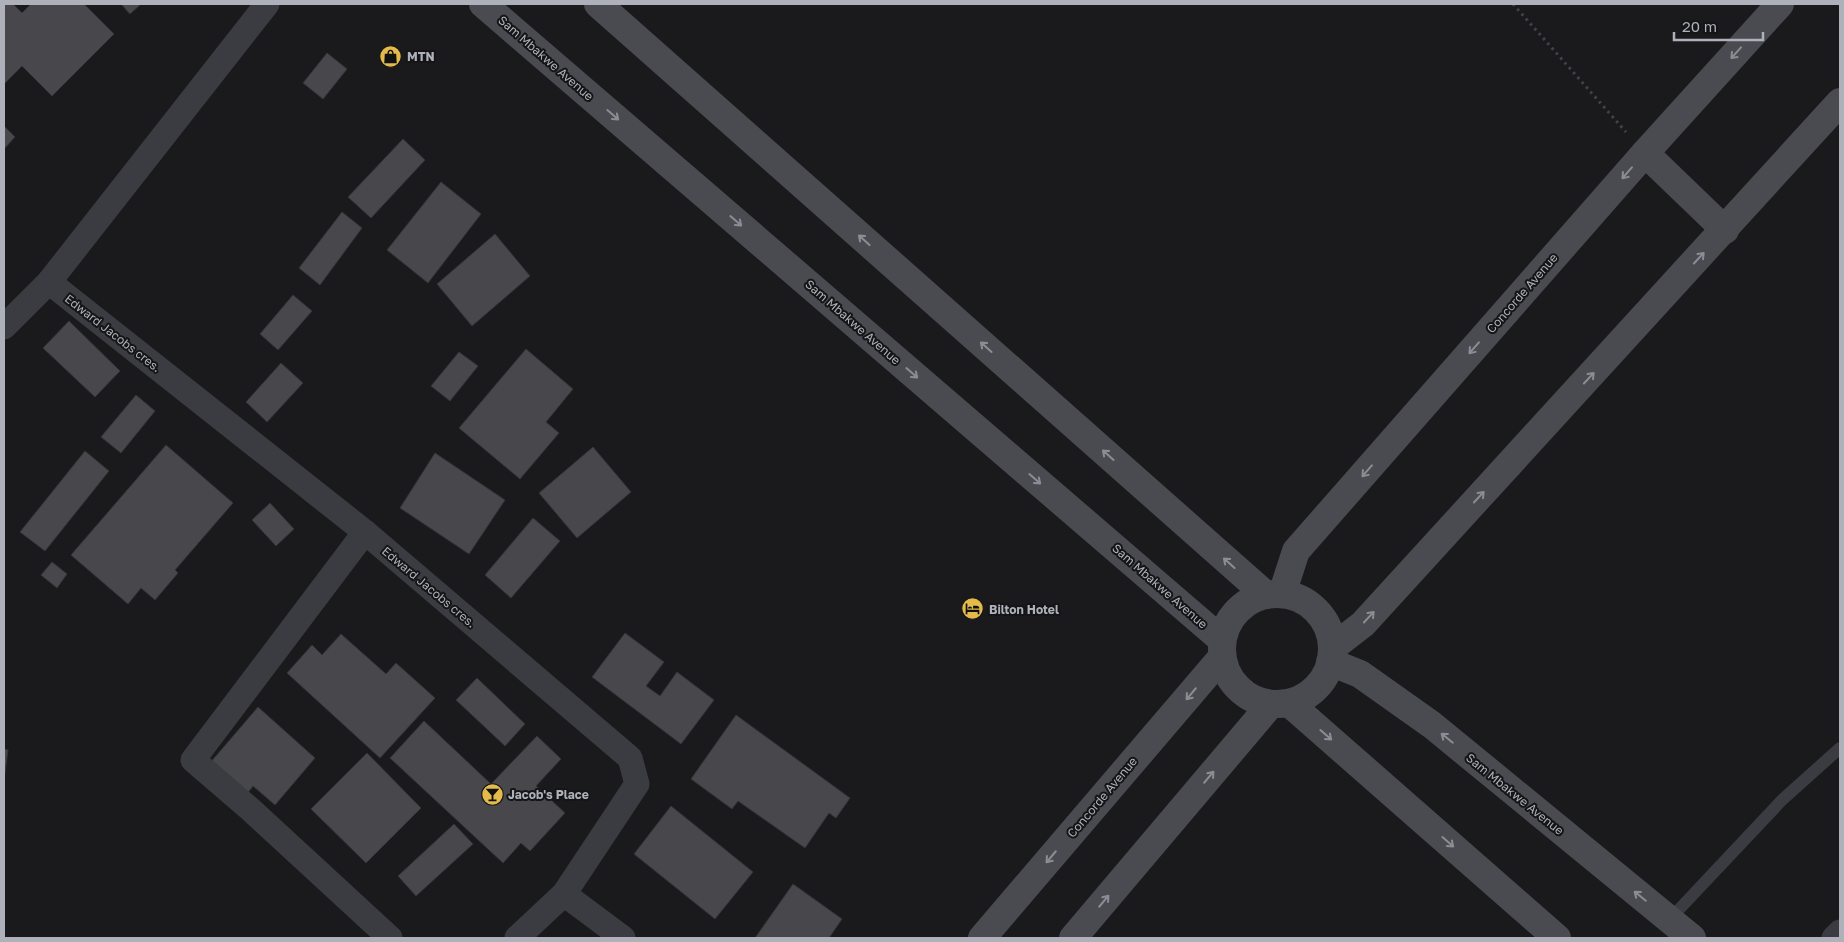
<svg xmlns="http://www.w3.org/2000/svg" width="1844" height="942" viewBox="0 0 1844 942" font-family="'Golos Text',sans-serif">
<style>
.building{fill:#47474c;stroke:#353438}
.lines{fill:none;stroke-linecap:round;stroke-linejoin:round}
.path{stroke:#414348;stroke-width:3;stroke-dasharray:2.5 4;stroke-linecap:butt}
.lane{stroke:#3b3c41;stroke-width:12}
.street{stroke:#3b3c41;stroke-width:25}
.secondary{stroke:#4a4b51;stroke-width:28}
.oneway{stroke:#8b8d95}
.labels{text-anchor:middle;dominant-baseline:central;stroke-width:4;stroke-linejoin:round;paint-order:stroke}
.poi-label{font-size:12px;font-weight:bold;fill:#aeb1ba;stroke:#151517;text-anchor:start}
.street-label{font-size:12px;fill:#aeb1ba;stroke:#151517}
</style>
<rect width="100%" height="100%" fill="#1a1a1c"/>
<g class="building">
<path d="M4 4H13L22 13 31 4H84L114 34 52 96 22 66 4 84Z"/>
<path d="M121 4H141L130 14Z"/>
<path d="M327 53 347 69 323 99 303 83Z"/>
<path d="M4 126 15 137 4 149Z"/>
<path d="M403 139 425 160 371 218 348 197Z"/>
<path d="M441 182 481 214 428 283 387 250Z"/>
<path d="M342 212 362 228 320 285 299 268Z"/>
<path d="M495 234 530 276 472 326 437 284Z"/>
<path d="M293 295 312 311 278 350 260 334Z"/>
<path d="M69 321 120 371 95 397 43 348Z"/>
<path d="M526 349 573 389 546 422 559 433 520 479 459 428Z"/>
<path d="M459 352 478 366 450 401 431 386Z"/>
<path d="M281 363 303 383 267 422 246 402Z"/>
<path d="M136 395 155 411 121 453 101 437Z"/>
<path d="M166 445 233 503 175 570 178 573 155 600 141 588 128 604 71 555Z"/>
<path d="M593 447 631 492 577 538 539 493Z"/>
<path d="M85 451 109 471 45 551 20 532Z"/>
<path d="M435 453 505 500 469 554 400 508Z"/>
<path d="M270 503 294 529 276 546 252 520Z"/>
<path d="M533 518 560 541 511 598 485 575Z"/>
<path d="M52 562 67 574 57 588 41 575Z"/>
<path d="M625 633 664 662 646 686 660 696 677 672 714 700 681 744 592 677Z"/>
<path d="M341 634 386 674 396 663 435 698 380 758 287 673 312 645 322 655Z"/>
<path d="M477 678 525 724 505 746 456 700Z"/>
<path d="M258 707 315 758 275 805 253 786 246 795 210 763Z"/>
<path d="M736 715 850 798 836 818 829 813 805 848 738 801 732 809 691 779Z"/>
<path d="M424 721 491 784 537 736 561 759 536 786 565 813 530 851 521 843 503 863 390 758Z"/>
<path d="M4 749 8 750 4 780Z"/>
<path d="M367 753 421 808 366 863 311 809Z"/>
<path d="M671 806 753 872 715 919 634 854Z"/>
<path d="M454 824 473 844 416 896 398 876Z"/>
<path d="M793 884 842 919 829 938H755Z"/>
</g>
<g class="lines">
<path class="path" d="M1513 4 1626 132"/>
<path class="lane" d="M1669 920 1782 800 1840 748"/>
<g class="street">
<path d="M49 282 365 532 630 758 637 784 564 894 517 938"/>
<path d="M4 327 49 282 267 4"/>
<path d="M365 532 193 760 250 809 390 938"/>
<path d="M564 894 623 938"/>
<path d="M1834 938 1840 932"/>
</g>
<g class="secondary">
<path d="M483 4 1222 640"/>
<path d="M598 4 1266 595"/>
<path d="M1645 153 1725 230"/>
<path d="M1282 594 1296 551 1645 153 1780 4"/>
<circle cx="1277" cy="649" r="55"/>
<path d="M1332 648 1363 624 1840 102"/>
<path d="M1330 662 1360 674 1432 725 1692 938"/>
<path d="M1289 703 1557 938"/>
<path d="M982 938 1222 657"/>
<path d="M1073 938 1271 704"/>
</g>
</g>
<defs><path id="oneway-shaft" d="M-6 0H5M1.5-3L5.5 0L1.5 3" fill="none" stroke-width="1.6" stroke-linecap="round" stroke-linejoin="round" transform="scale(1.25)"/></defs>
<g class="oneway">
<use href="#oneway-shaft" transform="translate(1736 53) rotate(132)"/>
<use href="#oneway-shaft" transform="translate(613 115) rotate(41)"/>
<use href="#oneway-shaft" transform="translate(1627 173) rotate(131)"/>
<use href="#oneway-shaft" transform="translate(736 221) rotate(41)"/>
<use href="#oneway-shaft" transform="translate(864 240) rotate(-138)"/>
<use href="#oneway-shaft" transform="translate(1699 258) rotate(-47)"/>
<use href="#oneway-shaft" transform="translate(986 347) rotate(-138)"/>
<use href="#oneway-shaft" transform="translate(1474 348) rotate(131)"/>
<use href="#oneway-shaft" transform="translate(912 373) rotate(41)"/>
<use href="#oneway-shaft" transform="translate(1589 378) rotate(-47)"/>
<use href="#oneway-shaft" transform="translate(1108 455) rotate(-138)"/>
<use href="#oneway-shaft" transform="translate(1367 471) rotate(131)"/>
<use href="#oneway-shaft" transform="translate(1035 479) rotate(41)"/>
<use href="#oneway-shaft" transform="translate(1479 497) rotate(-47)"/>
<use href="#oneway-shaft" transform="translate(1229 563) rotate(-138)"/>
<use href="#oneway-shaft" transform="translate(1369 617) rotate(-47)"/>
<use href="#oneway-shaft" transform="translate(1191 694) rotate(130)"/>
<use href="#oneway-shaft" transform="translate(1326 735) rotate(41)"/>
<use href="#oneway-shaft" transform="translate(1447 738) rotate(-141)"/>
<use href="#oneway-shaft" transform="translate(1209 777) rotate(-50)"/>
<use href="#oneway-shaft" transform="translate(1448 842) rotate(41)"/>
<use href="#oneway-shaft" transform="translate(1051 857) rotate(130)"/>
<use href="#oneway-shaft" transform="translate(1640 896) rotate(-141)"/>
<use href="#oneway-shaft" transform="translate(1104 901) rotate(-50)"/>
</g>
<defs>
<symbol id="shop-disc" viewBox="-11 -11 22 22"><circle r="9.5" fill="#e3ba4b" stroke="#151517"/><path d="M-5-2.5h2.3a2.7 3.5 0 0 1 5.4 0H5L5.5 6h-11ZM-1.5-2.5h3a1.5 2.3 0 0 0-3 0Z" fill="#111"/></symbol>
<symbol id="hotel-disc" viewBox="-11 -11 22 22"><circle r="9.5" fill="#e3ba4b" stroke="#151517"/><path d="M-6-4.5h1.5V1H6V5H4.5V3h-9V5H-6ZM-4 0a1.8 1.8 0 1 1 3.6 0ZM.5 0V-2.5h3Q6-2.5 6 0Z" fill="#111"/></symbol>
<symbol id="bar-disc" viewBox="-11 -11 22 22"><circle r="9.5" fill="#e3ba4b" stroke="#151517"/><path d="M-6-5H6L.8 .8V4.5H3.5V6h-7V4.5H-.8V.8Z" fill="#111"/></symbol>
</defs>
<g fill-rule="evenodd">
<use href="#shop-disc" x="378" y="44" width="25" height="25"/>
<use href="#hotel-disc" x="960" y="596" width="25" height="25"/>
<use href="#bar-disc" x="480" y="782" width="25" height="25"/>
</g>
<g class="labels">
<g class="poi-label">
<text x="407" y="56">MTN</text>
<text x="989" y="609">Bilton Hotel</text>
<text x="508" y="794">Jacob's Place</text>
</g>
<g class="street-label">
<text transform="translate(546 58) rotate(41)">Sam Mbakwe Avenue</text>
<text transform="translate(1522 293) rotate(-49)">Concorde Avenue</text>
<text transform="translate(853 322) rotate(41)">Sam Mbakwe Avenue</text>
<text transform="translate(113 333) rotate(38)">Edward Jacobs cres.</text>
<text transform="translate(1160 586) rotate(41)">Sam Mbakwe Avenue</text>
<text transform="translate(429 587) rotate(40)">Edward Jacobs cres.</text>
<text transform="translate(1515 794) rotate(39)">Sam Mbakwe Avenue</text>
<text transform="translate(1102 797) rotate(-50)">Concorde Avenue</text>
</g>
</g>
<rect width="1844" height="942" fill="none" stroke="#aeb1ba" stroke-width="10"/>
<path d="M1674 32v8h89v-8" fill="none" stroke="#aeb1ba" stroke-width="2.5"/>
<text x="1682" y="32" font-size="15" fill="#aeb1ba" stroke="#151517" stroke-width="4" paint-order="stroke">20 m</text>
</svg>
